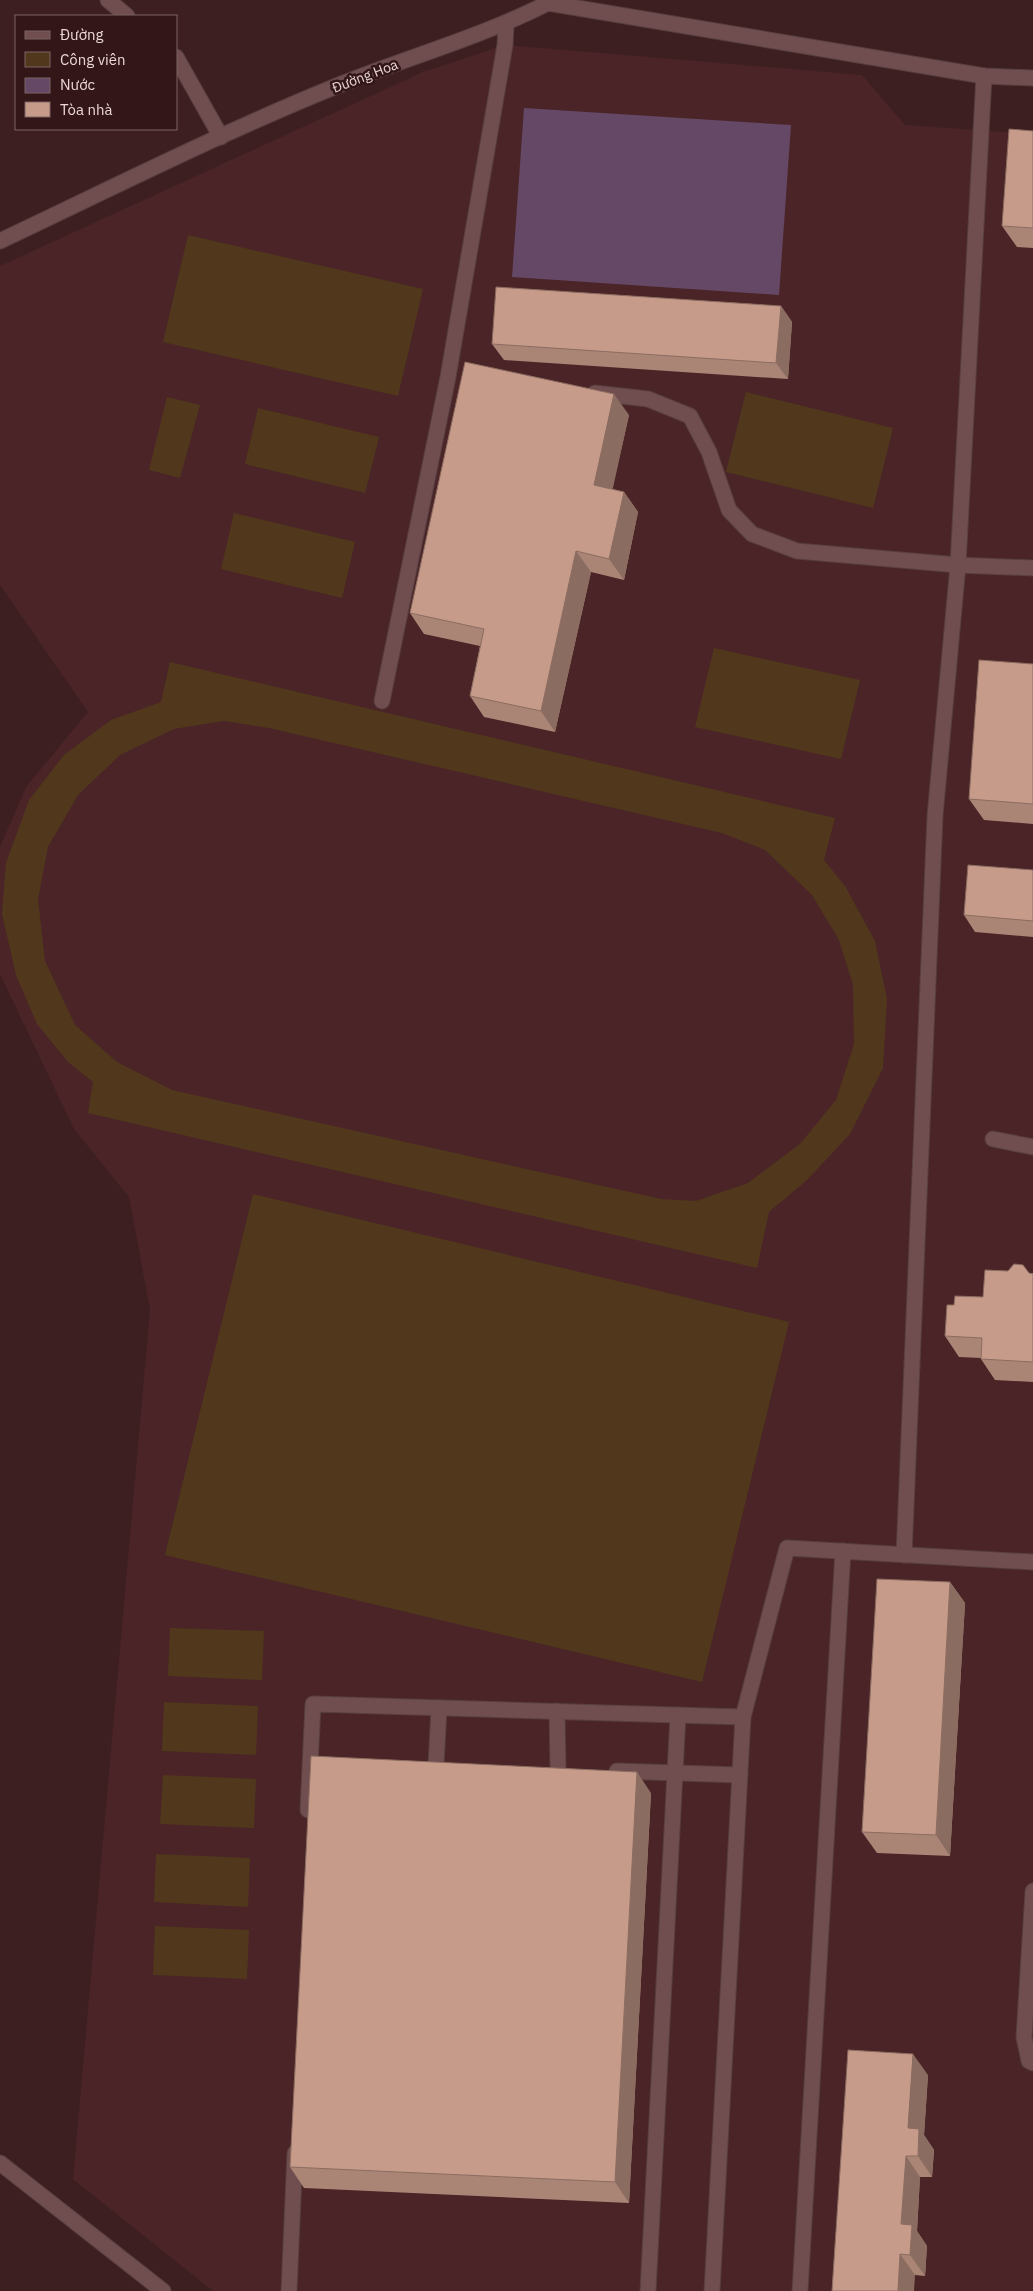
<svg xmlns="http://www.w3.org/2000/svg" width="1033" height="2291" viewBox="0 0 1033 2291" font-family="'IBM Plex Sans',sans-serif">
<style>
.built{fill:#4a2427}
.green{fill:#51381c;fill-rule:evenodd}
.water{fill:#644865}
.lines{fill:none;stroke-linecap:round;stroke-linejoin:round}
.minor-casing{stroke:#573e3f;stroke-width:17}
.minor{stroke:#704d4f;stroke-width:15}
.wall{fill:#aa8576}
.shaded-wall{fill:#8b6c60}
.building{fill:#c69b89;stroke:#8b6c60}
.labels{text-anchor:middle;dominant-baseline:central;stroke-width:5;stroke-linejoin:round;paint-order:stroke}
.street-label{font-size:14px;fill:#ebd6d6;stroke:#321618}
</style>
<rect width="100%" height="100%" fill="#3d1f21"/>
<path class="built" d="M505 45 862 75 905 125 1033 134V2291H213L73 2179 150 1310 129 1197 74 1129 0 974V847L26 787 88 712 0 585V266L423 72Z"/>
<g class="green">
<path d="M188 235 423 289 398 396 163 342Z"/>
<path d="M746 392 893 428 873 508 726 472Z"/>
<path d="M167 397 200 405 180 478 149 470Z"/>
<path d="M258 408 379 437 365 493 245 464Z"/>
<path d="M234 513 355 542 342 598 221 569Z"/>
<path d="M714 648 860 680 841 759 695 727Z"/>
<path d="M170 662 835 818 824 860 845 886 875 941 887 999 883 1068 850 1134 807 1180 769 1212 757 1268 88 1113 93 1082 68 1062 37 1024 16 975 2 914 6 863 29 800 64 755 111 720 161 702ZM224 721 269 728 722 833 765 850 812 895 839 940 853 985 854 1044 836 1100 800 1144 748 1183 696 1201 661 1199 172 1090 117 1062 75 1025 45 961 38 899 48 847 78 795 120 755 174 729Z"/>
<path d="M253 1194 789 1322 702 1682 165 1555Z"/>
<path d="M170 1628 264 1631 262 1680 168 1676Z"/>
<path d="M164 1702 258 1706 256 1755 162 1751Z"/>
<path d="M163 1775 256 1779 254 1828 160 1824Z"/>
<path d="M156 1854 250 1858 248 1907 154 1902Z"/>
<path d="M155 1926 249 1930 247 1979 153 1975Z"/>
</g>
<path class="water" d="M524 108 791 125 779 295 512 277Z"/>
<g class="lines">
<defs>
<g id="minor">
<path d="M108 0 127 16"/>
<path d="M176 57 221 137"/>
<path d="M0 241C114 187 227 130 344 83 412 56 483 36 548 3L984 76 1033 78"/>
<path d="M595 393 648 399 690 416 709 452 729 510 752 534 797 551 958 565 1033 568"/>
<path d="M382 701 448 377 505 45 506 25"/>
<path d="M993 1139 1033 1147"/>
<path d="M904 1555 935 816 958 565 984 76"/>
<path d="M557 1711 558 1769"/>
<path d="M436 1766 439 1708"/>
<path d="M617 1771 740 1775"/>
<path d="M308 1810 313 1704 743 1717"/>
<path d="M1033 1891 1024 2037 1029 2061 1033 2063"/>
<path d="M0 2163 163 2291"/>
<path d="M289 2291 295 2153"/>
<path d="M648 2291 678 1715"/>
<path d="M712 2291 743 1717 787 1548 1033 1562"/>
<path d="M800 2291 843 1551"/>
</g>
</defs>
<use href="#minor" class="minor-casing"/>
<use href="#minor" class="minor"/>
</g>
<g class="wall">
<path d="M1033 131V248L1017 247 1002 226Z"/>
<path d="M781 306 792 322 788 379 504 360 492 344Z"/>
<path d="M629 415 612 489 624 492 638 512 624 580 591 572 555 732 484 717 470 696 480 646 424 634 410 613Z"/>
<path d="M1033 664V824L984 820 969 799Z"/>
<path d="M1033 870V937L975 932 964 915Z"/>
<path d="M1029 1273H1033V1382L995 1380 981 1359V1358L959 1357 945 1336 954 1305 983 1297Z"/>
<path d="M950 1582 965 1603 950 1856 877 1853 862 1832Z"/>
<path d="M651 1793 629 2203 304 2188 290 2167Z"/>
<path d="M928 2075 924 2135 934 2150 932 2177H920L917 2231 927 2246 925 2276 915 2275 832 2291Z"/>
</g>
<g class="shaded-wall">
<path d="M781 306 792 322 788 379 776 363Z"/>
<path d="M614 394 629 415 609 506 594 485Z"/>
<path d="M624 492 638 512 624 580 609 559Z"/>
<path d="M576 551 591 572 555 732 541 711Z"/>
<path d="M950 1582 965 1603 950 1856 936 1835Z"/>
<path d="M637 1772 651 1793 629 2203 615 2182Z"/>
<path d="M913 2054 928 2075 924 2135 934 2150 932 2177 918 2156 908 2128Z"/>
<path d="M906 2156 920 2177 917 2231 927 2246 925 2276 910 2255 901 2224Z"/>
<path d="M900 2254 915 2275 914 2291H898Z"/>
</g>
<g class="building">
<path d="M1009 129 1033 131V228L1002 226Z"/>
<path d="M496 287 781 306 776 363 492 344Z"/>
<path d="M465 362 614 394 594 485 624 492 609 559 576 551 541 711 470 696 484 629 410 613Z"/>
<path d="M979 660 1033 664V804L969 799Z"/>
<path d="M968 865 1033 870V921L964 915Z"/>
<path d="M1014 1264 1023 1265 1029 1273 1033 1274V1362L981 1359 982 1338 945 1336 947 1305H954L955 1296 983 1297 985 1270 1008 1271Z"/>
<path d="M877 1579 950 1582 936 1835 862 1832Z"/>
<path d="M311 1756 637 1772 615 2182 290 2167Z"/>
<path d="M848 2050 913 2054 908 2128 919 2129 918 2156H906L901 2224 912 2225 910 2255 900 2254 898 2291H832Z"/>
</g>
<g class="labels">
<g class="street-label">
<text transform="translate(365 76) rotate(-21)">Đường Hoa</text>
</g>
</g>
<rect x="15" y="15" width="162" height="115" fill="#321618" stroke="#7c6364"/>
<rect x="25" y="31" width="25" height="8" fill="#704d4f" stroke="#7c6364"/>
<text x="60" y="40" font-size="15" fill="#ebd6d6">Đường</text>
<rect x="25" y="52" width="25" height="15" fill="#51381c" stroke="#7c6364"/>
<text x="60" y="65" font-size="15" fill="#ebd6d6">Công viên</text>
<rect x="25" y="78" width="25" height="15" fill="#644865" stroke="#7c6364"/>
<text x="60" y="90" font-size="15" fill="#ebd6d6">Nước</text>
<rect x="25" y="102" width="25" height="15" fill="#c69b89" stroke="#7c6364"/>
<text x="60" y="115" font-size="15" fill="#ebd6d6">Tòa nhà</text>
</svg>
